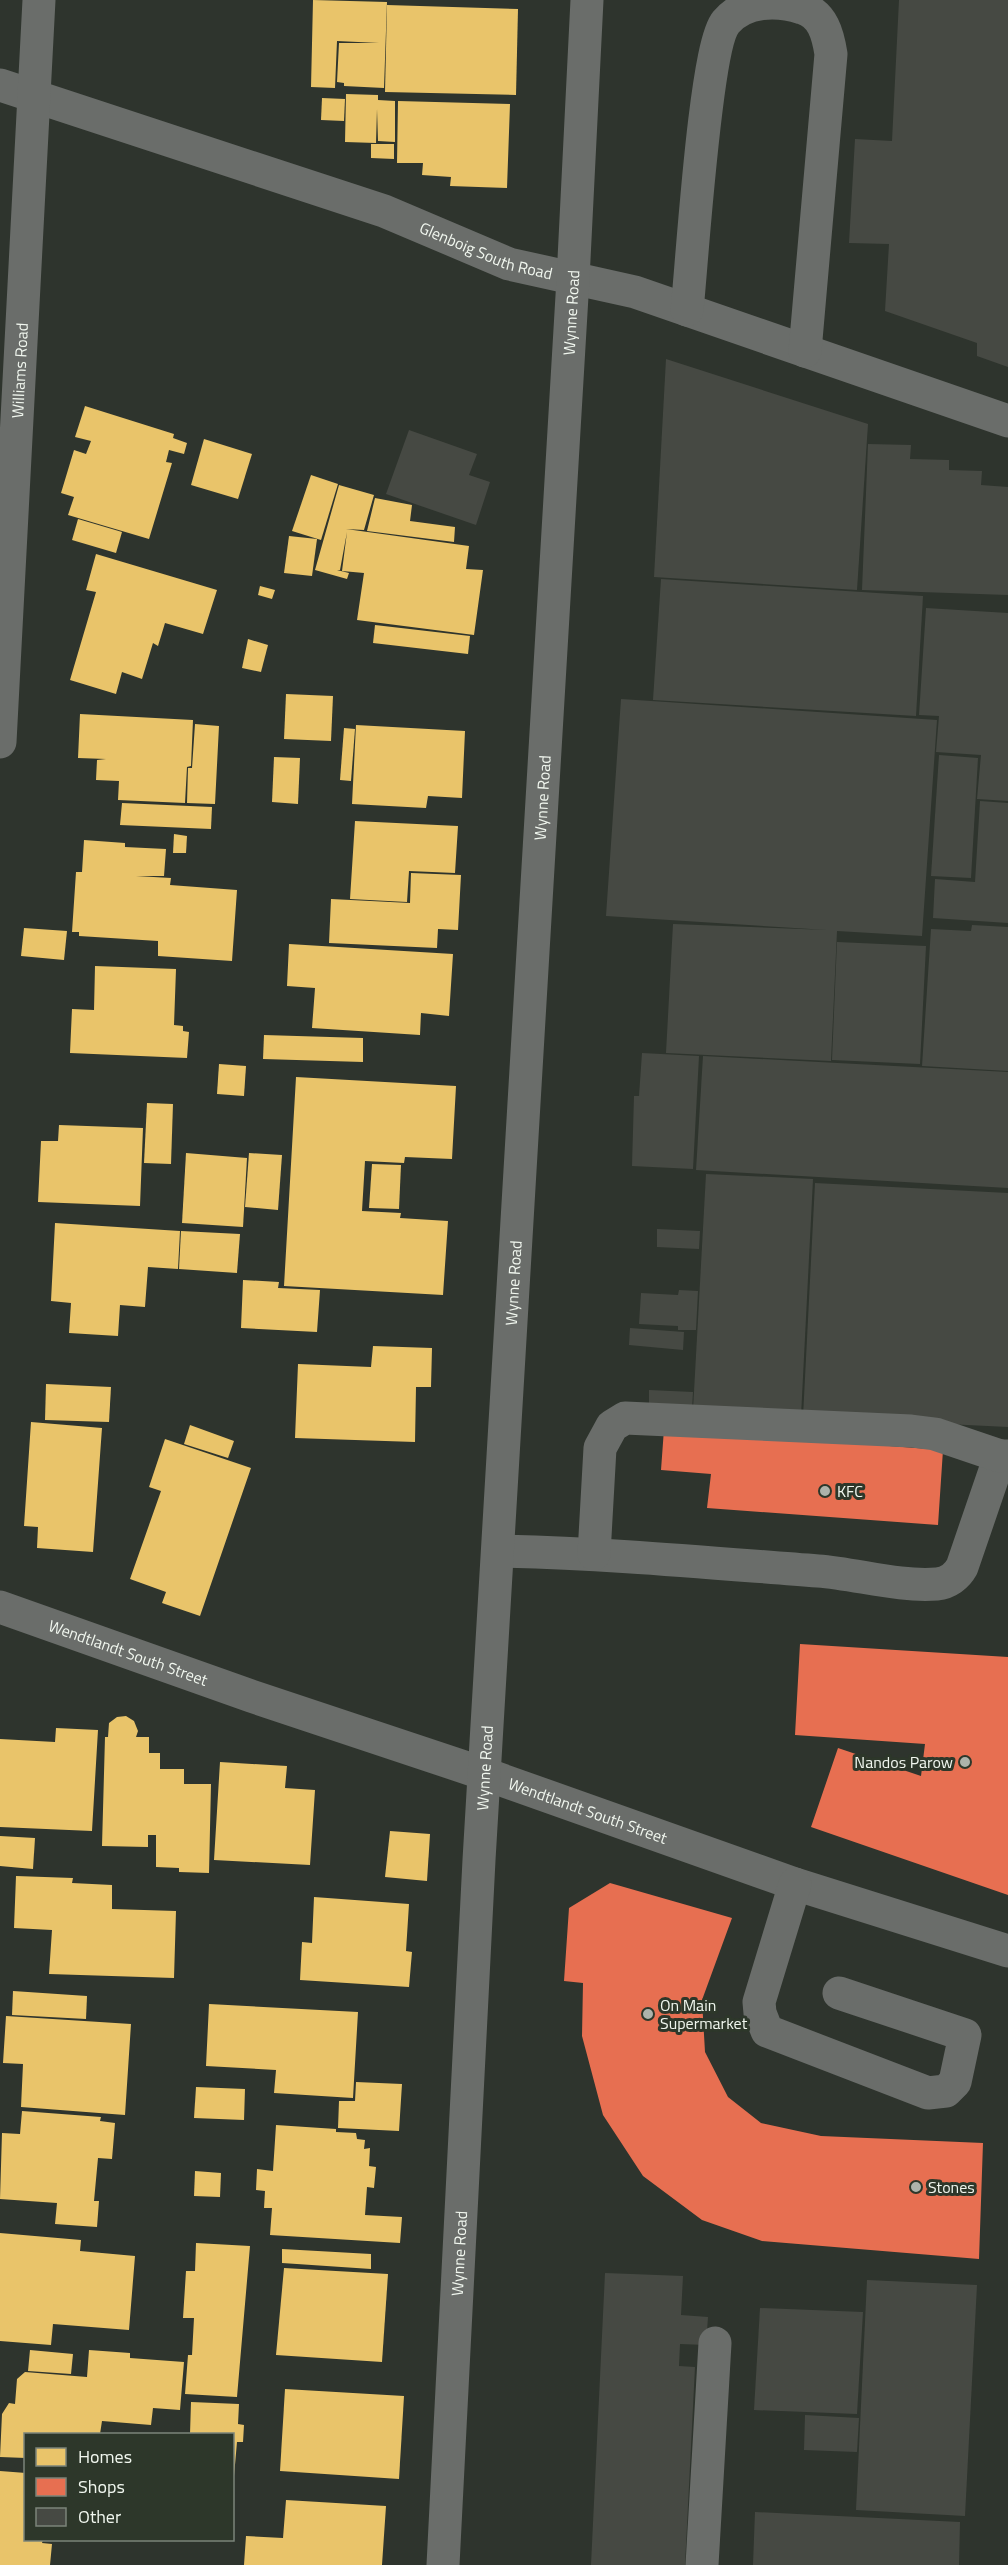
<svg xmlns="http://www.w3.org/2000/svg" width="1008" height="2565" viewBox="0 0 1008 2565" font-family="'Titillium Web',sans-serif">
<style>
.homes{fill:#e9c46a}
.shops{fill:#e76f51}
.building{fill:#464943}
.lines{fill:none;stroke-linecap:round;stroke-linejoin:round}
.minor{stroke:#6a6d6a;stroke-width:33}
.poi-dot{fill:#adb3ab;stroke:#2d372a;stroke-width:2}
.labels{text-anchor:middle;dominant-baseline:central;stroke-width:6;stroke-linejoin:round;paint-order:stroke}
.street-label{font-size:16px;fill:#f1f7ef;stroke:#2d372a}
.poi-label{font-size:16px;fill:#f1f7ef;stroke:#2d372a;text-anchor:start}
</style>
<rect width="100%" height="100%" fill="#2e342d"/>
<g class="homes">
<path d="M313 0 387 2 384 88 344 86V83L337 82 339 43H379L337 41 335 88 311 87Z"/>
<path d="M387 5 518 9 516 95 385 92Z"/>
<path d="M346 94 378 95V100L395 101V142L378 141 377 109 376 143 345 142Z"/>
<path d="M322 98 345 99 344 121 321 120Z"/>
<path d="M398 101 510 104 507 188 450 186 451 177 422 175 423 163H397Z"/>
<path d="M371 144H394V159L371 158Z"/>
<path d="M85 406 174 434 173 438 187 443 184 454 169 450 166 462 172 463 149 539 68 515 74 497 61 493 74 450 86 454 91 441 75 437Z"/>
<path d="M204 439 252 454 238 499 191 485Z"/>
<path d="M311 475 338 484 321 540 292 531Z"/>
<path d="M339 485 374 495 364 530 346 529 469 546 466 569 483 570 474 635 357 620 364 573 342 571 347 532 340 570H337L349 573 347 579 315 570Z"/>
<path d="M375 498 412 505 410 521 455 527 454 542 367 531Z"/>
<path d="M78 519 122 532 116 553 72 540Z"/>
<path d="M289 536 317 539 312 576 284 573Z"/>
<path d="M96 554 217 590 203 634 165 623 158 646 153 643 142 679 122 672 116 694 70 680 96 592 86 590Z"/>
<path d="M260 586 275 590 272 599 258 595Z"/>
<path d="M375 625 470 636 468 654 373 643Z"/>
<path d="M248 639 268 645 261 672 242 668Z"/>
<path d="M286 694 333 696 331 741 284 739Z"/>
<path d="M80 714 193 720 191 766 187 767 185 803 118 800 119 781 96 780 97 760 106 759 78 758Z"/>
<path d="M195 724 219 726 215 804 187 803 188 768H192Z"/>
<path d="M356 725 465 731 462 798 428 796 426 808 352 804Z"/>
<path d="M344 728 355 729 351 781 340 780Z"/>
<path d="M274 757 300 758 298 804 272 802Z"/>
<path d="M122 803 212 807 211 829 120 825Z"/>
<path d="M355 821 458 826 455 873 409 871 407 902 350 899Z"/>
<path d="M174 834 187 836 186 853H173Z"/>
<path d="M84 840 125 843V847L166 849 164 876H136L171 878 170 885 237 890 232 961 158 956V941L79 936V932H72L76 872H82Z"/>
<path d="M411 873 461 875 458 930 438 929 437 948 329 943 331 899 410 903Z"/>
<path d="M24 928 67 931 64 960 21 956Z"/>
<path d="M289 944 453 954 449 1016 421 1013 420 1035 312 1028 315 988 287 986Z"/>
<path d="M95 966 176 969 174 1025 183 1026V1031L189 1032 187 1058 70 1053 72 1009 94 1010Z"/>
<path d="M264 1035 363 1038V1062L263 1059Z"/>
<path d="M219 1064 246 1066 244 1096 217 1094Z"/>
<path d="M296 1077 456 1086 452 1159 405 1157 404 1163 365 1161 362 1211 401 1213 400 1218 448 1221 443 1295 284 1286Z"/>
<path d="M147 1103 173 1104 171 1164 144 1163Z"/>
<path d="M59 1125 143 1128 140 1206 38 1202 41 1141H58Z"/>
<path d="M186 1153 247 1158 243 1227 182 1223Z"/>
<path d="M249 1153 282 1155 278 1210 245 1207Z"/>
<path d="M372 1164 401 1165 399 1209 369 1208Z"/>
<path d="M55 1223 180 1231 178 1269 148 1267 145 1307 120 1305 118 1336 69 1333 71 1303 51 1301Z"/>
<path d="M181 1231 240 1234 237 1273 179 1269Z"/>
<path d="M243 1280 279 1282 278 1288 320 1290 317 1332 241 1328Z"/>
<path d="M373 1346 432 1348 431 1387H416L415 1442 295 1438 298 1364 371 1367Z"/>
<path d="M46 1384 111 1387 109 1422 45 1420Z"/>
<path d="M31 1422 102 1428 93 1552 37 1548 38 1527 24 1526Z"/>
<path d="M190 1425 234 1441 228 1458 184 1444Z"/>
<path d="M165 1439 251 1468 200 1616 162 1603 166 1592 130 1579 161 1491 149 1487Z"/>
<path d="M126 1716 134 1721 138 1731 136 1737H149V1753H160V1769H184V1784H211L209 1873 179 1872V1868L156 1867V1835H148V1847L102 1846 105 1737H108L109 1723 117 1717Z"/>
<path d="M56 1728 98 1730 92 1831 0 1827V1739L55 1742Z"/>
<path d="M220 1762 287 1766 285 1788 315 1790 310 1865 214 1860Z"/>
<path d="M390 1831 430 1834 427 1881 385 1877Z"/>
<path d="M0 1836 35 1838 33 1869 0 1866Z"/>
<path d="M16 1876 73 1878 72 1883 112 1885V1909L176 1911 174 1978 49 1974 52 1930 14 1928Z"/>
<path d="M314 1897 409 1904 406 1951 412 1952 409 1987 300 1980 302 1942 312 1943Z"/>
<path d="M13 1991 87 1996 86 2019 12 2015Z"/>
<path d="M209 2004 358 2012 353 2098 274 2093 276 2070 206 2066Z"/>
<path d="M6 2016 131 2024 125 2115 21 2107 23 2064 3 2063Z"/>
<path d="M356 2082 402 2084 399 2131 338 2128 339 2101H355Z"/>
<path d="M196 2087 245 2089 244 2120 194 2118Z"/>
<path d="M22 2111 101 2117 100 2121 115 2123 112 2159 98 2158 94 2201H99L97 2227 55 2224 57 2203 0 2199 2 2133 20 2134Z"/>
<path d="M276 2125 336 2129V2132L356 2133 357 2139 365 2140 364 2149 370 2148 369 2166 376 2167 374 2188 367 2187 365 2215 402 2217 400 2243 270 2235 272 2208H264L265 2191 256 2190 257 2169 273 2171Z"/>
<path d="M195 2171 221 2173 220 2197 194 2196Z"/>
<path d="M0 2233 81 2240 80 2251 135 2256 129 2330 53 2324 51 2345 0 2341Z"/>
<path d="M196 2243 250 2246 237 2397 185 2394 188 2355H192L194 2318H183L186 2271H195Z"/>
<path d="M282 2249 371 2254V2269L282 2263Z"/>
<path d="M284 2268 388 2274 382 2362 276 2355Z"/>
<path d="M30 2350 73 2354 71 2374 28 2371Z"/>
<path d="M89 2350 130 2353V2358L184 2362 180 2410 153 2408 151 2425 102 2421 100 2434H26V2458L0 2457 2 2414 9 2403 15 2404 17 2379 25 2372 87 2377Z"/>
<path d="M285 2389 404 2396 399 2479 280 2471Z"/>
<path d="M191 2402 239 2404 238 2424 244 2425 243 2442H237L234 2476 232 2434H190Z"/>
<path d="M0 2471 26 2473V2540H43L42 2543 52 2544 50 2565H0Z"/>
<path d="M286 2500 386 2506 382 2565H244L246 2536 283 2538Z"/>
</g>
<g class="shops">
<path d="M664 1429 943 1450 938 1525 707 1508 711 1474 661 1470Z"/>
<path d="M800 1644 1008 1657V1895L811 1827 838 1748 921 1776 925 1744 795 1735Z"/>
<path d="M610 1883 732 1918 702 2000 705 2052 728 2097 761 2123 821 2136 983 2143 979 2259 762 2241 702 2220 643 2176 603 2115 582 2036 583 1983 564 1981 569 1908Z"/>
</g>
<g class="building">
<path d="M899 0H1008V367L977 356V343L885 311 889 244 849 243 855 139 892 141Z"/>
<path d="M666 359 868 424 857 590 654 577Z"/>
<path d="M409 430 477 454 469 475 490 482 476 525 386 494Z"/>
<path d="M868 444 911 445 910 459 949 460V470L982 471 981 485 1008 487V595L862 590Z"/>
<path d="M661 579 923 596 916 716 653 700Z"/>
<path d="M926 608 1008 613V801L977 799 981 755 936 752 939 716 919 715Z"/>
<path d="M621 699 937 720 922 936 837 931 831 1061 666 1053 673 924 827 930 606 916Z"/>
<path d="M939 755 978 758 971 878 931 876Z"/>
<path d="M980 801 1008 803V923L933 918 935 879 975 882Z"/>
<path d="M972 925 1008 927V1071L922 1066 931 929 971 931Z"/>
<path d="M837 942 926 946 920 1064 832 1060Z"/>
<path d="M642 1053 699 1056 693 1169 632 1166 634 1096H639Z"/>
<path d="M703 1056 1008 1072V1188L696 1170Z"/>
<path d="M706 1174 813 1179 801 1416 693 1410Z"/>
<path d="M815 1183 1008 1193V1427L803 1417Z"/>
<path d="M657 1229 700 1231 699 1249 657 1247Z"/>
<path d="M679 1290 698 1291 696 1330H678V1326L639 1324 641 1293 678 1295Z"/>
<path d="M630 1328 684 1332 683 1350 629 1345Z"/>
<path d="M649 1390 693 1392 692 1409 649 1406Z"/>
<path d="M605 2273 683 2276 681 2315 708 2317 706 2345 680 2344 679 2366 695 2367 685 2565H591Z"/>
<path d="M867 2280 977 2285 965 2516 856 2510Z"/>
<path d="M760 2308 863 2312 857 2414 754 2410Z"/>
<path d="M805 2415 859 2418 857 2452 804 2450Z"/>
<path d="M755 2512 960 2522 959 2565H753Z"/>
</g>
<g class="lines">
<g class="minor">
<path id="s1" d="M0 85 384 211 509 264 635 292 1008 421"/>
<path d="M687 310C692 264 705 47 726 22 745 0 777 0 802 8 823 14 828 35 831 54L805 351"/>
<path id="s2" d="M0 742 39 0"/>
<path d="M498 1551C605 1553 712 1563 818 1571 857 1574 898 1587 937 1584 948 1583 957 1576 962 1567L1000 1456H1008"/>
<path d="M594 1554 600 1448 612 1426 625 1418 911 1431 935 1434 1000 1456"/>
<path id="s3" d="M0 1607 251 1696 485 1774 795 1884 1008 1951"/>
<path d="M795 1884 759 2002 760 2013 767 2031 928 2093 946 2091 955 2082 965 2035 839 1993"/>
<path id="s4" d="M443 2565 479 1860 573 279 587 0"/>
<path d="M702 2565 715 2343"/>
</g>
</g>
<g class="poi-dot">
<circle cx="825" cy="1491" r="6"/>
<circle cx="965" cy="1762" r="6"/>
<circle cx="648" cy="2014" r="6"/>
<circle cx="916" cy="2187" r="6"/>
</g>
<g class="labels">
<g class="street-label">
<text stroke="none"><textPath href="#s1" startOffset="514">Glenboig South Road</textPath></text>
<text stroke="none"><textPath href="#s4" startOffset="2256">Wynne Road</textPath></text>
<text stroke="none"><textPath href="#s2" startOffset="372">Williams Road</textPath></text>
<text stroke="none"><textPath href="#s4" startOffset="1770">Wynne Road</textPath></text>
<text stroke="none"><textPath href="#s4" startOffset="1284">Wynne Road</textPath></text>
<text stroke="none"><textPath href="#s3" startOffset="136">Wendtlandt South Street</textPath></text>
<text stroke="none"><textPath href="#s4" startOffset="798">Wynne Road</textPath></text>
<text stroke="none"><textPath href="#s3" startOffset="622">Wendtlandt South Street</textPath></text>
<text stroke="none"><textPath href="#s4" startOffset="312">Wynne Road</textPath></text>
</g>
<g class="poi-label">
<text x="837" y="1491">KFC</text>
<text x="953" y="1762" text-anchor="end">Nandos Parow</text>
<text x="660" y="2005">On Main<tspan x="660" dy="18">Supermarket</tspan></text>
<text x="928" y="2187">Stones</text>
</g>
</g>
<rect x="24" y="2433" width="210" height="108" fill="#2d372a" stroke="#7b8479" stroke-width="1.5"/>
<rect x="36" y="2448" width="30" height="18" fill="#e9c46a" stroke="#7b8479" stroke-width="1.5"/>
<text x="78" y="2463" font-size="18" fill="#f1f7ef">Homes</text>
<rect x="36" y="2478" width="30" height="18" fill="#e76f51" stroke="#7b8479" stroke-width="1.5"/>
<text x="78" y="2493" font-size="18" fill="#f1f7ef">Shops</text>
<rect x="36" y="2508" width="30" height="18" fill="#464943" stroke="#7b8479" stroke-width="1.5"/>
<text x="78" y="2523" font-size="18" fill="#f1f7ef">Other</text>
</svg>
